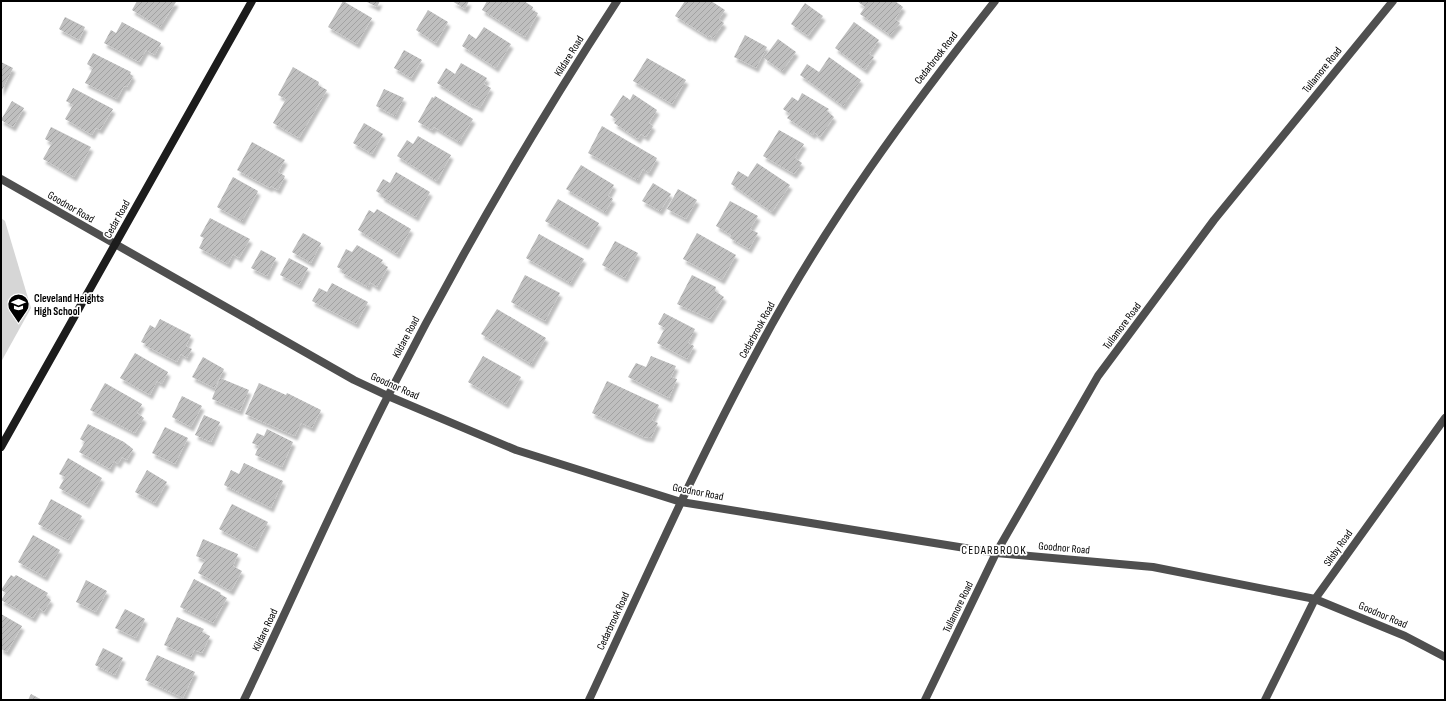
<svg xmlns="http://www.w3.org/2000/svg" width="1446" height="701" viewBox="0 0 1446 701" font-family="'Sofia Sans Condensed',sans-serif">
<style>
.park{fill:#d6d6d6}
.building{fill:url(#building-hatch);filter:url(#shadow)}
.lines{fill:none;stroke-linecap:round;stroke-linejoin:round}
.street{stroke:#4f4f4f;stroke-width:8}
.secondary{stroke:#1c1c1c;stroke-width:8}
.labels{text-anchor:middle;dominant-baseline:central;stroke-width:3.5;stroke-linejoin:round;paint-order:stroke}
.street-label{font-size:11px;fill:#000;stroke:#fff}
.poi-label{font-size:11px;font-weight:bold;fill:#000;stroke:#fff;text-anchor:start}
.neighbourhood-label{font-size:12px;letter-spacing:1px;fill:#000;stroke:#fff}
</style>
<defs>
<pattern id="building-hatch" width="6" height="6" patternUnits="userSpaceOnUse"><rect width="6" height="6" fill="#bfbfbf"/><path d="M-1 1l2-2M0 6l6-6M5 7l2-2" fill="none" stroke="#a2a2a2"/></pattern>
<filter id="shadow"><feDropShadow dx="2.5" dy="4.5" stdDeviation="1" flood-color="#0004"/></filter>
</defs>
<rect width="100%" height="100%" fill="#fff"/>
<path class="park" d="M1 218 5 221 31 308 1 362Z"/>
<g class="building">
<path d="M137 1H174L176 2 160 27 132 10Z"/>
<path d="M343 1 372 18 357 44 328 27Z"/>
<path d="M365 1H380L377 7Z"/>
<path d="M452 1H469L465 9Z"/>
<path d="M487 1H524L533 7 532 10 538 13 525 37 482 10Z"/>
<path d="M685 1H711L725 10 719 19 724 23 713 38 709 35 708 37 675 16Z"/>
<path d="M857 1H895L903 7 895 19 900 23 890 35 860 14 865 7Z"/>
<path d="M805 3 823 16 808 36 791 24Z"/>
<path d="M428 10 448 22 436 43 416 30Z"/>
<path d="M65 17 85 27 79 40 59 29Z"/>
<path d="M122 22 161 43 155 55 146 50 139 62 104 43 111 30 116 33Z"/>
<path d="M854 22 879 40 869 54 874 57 865 70 835 48Z"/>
<path d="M484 27 511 44 496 68 462 46 469 34 476 39Z"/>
<path d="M745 35 767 47 756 68 734 57Z"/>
<path d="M778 39 796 52 782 71 764 58Z"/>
<path d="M404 50 422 60 411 78 394 68Z"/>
<path d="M93 53 131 72 130 74 133 76 127 87 124 86 117 99 85 83 93 68 87 64Z"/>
<path d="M829 57 861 80 843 106 800 75 807 64 819 72Z"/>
<path d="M647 58 686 80 672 104 633 81Z"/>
<path d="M1 62 13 68 1 92Z"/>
<path d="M461 63 487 78 484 84 491 88 480 108 472 104V105L437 83 446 68 455 74Z"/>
<path d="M293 67 319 82 318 85 327 90 299 138 273 123 286 99 278 95Z"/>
<path d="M73 88 113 109 100 130 96 128 92 135 65 119 73 105 66 101Z"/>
<path d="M384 89 404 98 395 116 376 106Z"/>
<path d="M802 93 829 109 827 111 834 117 820 137 814 132 813 135 787 118 790 114 783 109 792 97 798 101Z"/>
<path d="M633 94 657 110 649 123 653 126 646 137 641 134 638 139 614 123 617 120 610 115 623 95 630 100Z"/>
<path d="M435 96 473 119 459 142 434 127 432 130 418 122 432 97 434 98Z"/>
<path d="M12 101 24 108 13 127 1 120Z"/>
<path d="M364 123 383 134 372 154 353 143Z"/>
<path d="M602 126 657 158 649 173 643 169 637 180 588 153Z"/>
<path d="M51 127 91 147 74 177 43 159 52 143 45 139Z"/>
<path d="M779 130 804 144 795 158 802 163 794 174 763 156Z"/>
<path d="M418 136 451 155 437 181 397 156 407 140 413 144Z"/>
<path d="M252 142 285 160 278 172 285 176 278 190 271 186 270 188 237 170Z"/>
<path d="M757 163 790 185 772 212 731 184 738 171 748 177Z"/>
<path d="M581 165 614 185 608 196 613 199 605 212 566 189Z"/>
<path d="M396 172 430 192 416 217 382 197V195L376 191 383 179 390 183Z"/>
<path d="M233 177 258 191 242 221 217 207Z"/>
<path d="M653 183 671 194 660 211 642 201Z"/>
<path d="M678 189 697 200 686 219 667 209Z"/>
<path d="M558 199 599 223 586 245 545 221Z"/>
<path d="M730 201 758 216 750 229 758 233 749 249 730 238 731 235 716 226Z"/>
<path d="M377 209 411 229 397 254 358 230 369 210 374 213Z"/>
<path d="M210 218 250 239 239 258 233 254 228 264 199 248 204 238 200 236Z"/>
<path d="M303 233 321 243 311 263 292 252Z"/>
<path d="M697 233 736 255 722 280 683 259Z"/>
<path d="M539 234 584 259 570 283 526 258Z"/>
<path d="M615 241 638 253 625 278 602 265Z"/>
<path d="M357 245 383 260 381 263 388 267 377 287 370 282 368 287 341 272 343 270 337 267 346 249 352 252Z"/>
<path d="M261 250 276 258 267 276 251 268Z"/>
<path d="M289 258 308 268 299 285 280 275Z"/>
<path d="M525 275 560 293 545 321 511 302Z"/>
<path d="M692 275 716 287 715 291 724 297 710 319 677 304Z"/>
<path d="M332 283 368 302 356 324 312 301 319 288 327 292Z"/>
<path d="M497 309 546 338 531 364 481 334Z"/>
<path d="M664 313 695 329 688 343 694 346 687 359 657 343 665 328 658 324Z"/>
<path d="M160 319 191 335 186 346 192 349 187 358 181 354 177 362 146 346V344L141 342 150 325 155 328Z"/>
<path d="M135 353 168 372 162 384 157 381 150 395 120 378Z"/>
<path d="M483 356 521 377 506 404 468 382Z"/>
<path d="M651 356 676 366 671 377 677 379 669 398 628 377 636 363 646 367Z"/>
<path d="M203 357 224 369 214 388 192 377Z"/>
<path d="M220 378 249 390 240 411 212 399Z"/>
<path d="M607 381 659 405 652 420 658 423 651 438 644 437 592 413Z"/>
<path d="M105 383 142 404 137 413 144 418 135 433 90 410Z"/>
<path d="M259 383 286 395 287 393 321 410 312 428 301 423 295 436 245 414Z"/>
<path d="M182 396 202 406 191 427 172 417Z"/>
<path d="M204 415 220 422 211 442 195 435Z"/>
<path d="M88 424 124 442 133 449 127 460 122 457 118 464 114 461 110 469 79 452 85 442 80 439Z"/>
<path d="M165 427 188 438 175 464 152 453Z"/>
<path d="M267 429 293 442 282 467 255 455 259 446 252 443 257 433 264 436Z"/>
<path d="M68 458 102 478 87 504 59 488 65 477 59 474Z"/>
<path d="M244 463 283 481 271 508 224 485 231 470 239 474Z"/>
<path d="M147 470 167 482 155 503 135 492Z"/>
<path d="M51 499 82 516 68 540 38 524Z"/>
<path d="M232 504 268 522 255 548 219 529Z"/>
<path d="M33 535 60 550 45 577 18 562Z"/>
<path d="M203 539 238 554 233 566 242 571 231 591 198 573 205 560 196 556Z"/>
<path d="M11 575 14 577 16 575 48 593 46 596 51 600 44 612 39 608 33 618 1 600 6 593 1 590Z"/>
<path d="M194 579 221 593 220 594 227 598 213 623 180 607Z"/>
<path d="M86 580 107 591 96 612 76 602Z"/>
<path d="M125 609 145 619 136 638 115 628Z"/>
<path d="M1 614 22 626 7 652 1 649Z"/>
<path d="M177 617 204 629 202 632 210 636 202 653 194 650 191 657 164 645Z"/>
<path d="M103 648 123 658 115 675 95 665Z"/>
<path d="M157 655 195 672 183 698 145 680Z"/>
<path d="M31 694 42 700H28Z"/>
</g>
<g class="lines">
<g class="street">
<path d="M1 179 354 380 388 396 516 450 681 502 996 553 1153 567 1315 599 1405 636 1445 657"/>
<path d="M244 700C293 598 338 494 389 394 458 259 534 128 617 1"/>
<path d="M589 700C644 582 697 462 759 348 825 224 908 111 995 1"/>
<path d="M925 700 996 553 1098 376 1214 220 1393 1"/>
<path d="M1265 700 1315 599 1445 418"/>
</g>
<path class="secondary" d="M1 447 252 1"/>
</g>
<defs>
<symbol id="school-pin" viewBox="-11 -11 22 30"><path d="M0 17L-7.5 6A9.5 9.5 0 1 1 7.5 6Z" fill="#000" stroke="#fff"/><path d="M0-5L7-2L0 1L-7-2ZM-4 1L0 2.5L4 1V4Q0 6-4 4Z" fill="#fff"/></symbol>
</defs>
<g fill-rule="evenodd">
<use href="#school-pin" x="6" y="292" width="25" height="34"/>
</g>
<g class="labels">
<g class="street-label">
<text transform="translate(569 56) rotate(-58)">Kildare Road</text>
<text transform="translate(936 58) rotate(-52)">Cedarbrook Road</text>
<text transform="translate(1322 70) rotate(-51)">Tullamore Road</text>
<text transform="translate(71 207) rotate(30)">Goodnor Road</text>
<text transform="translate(117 219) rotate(-61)">Cedar Road</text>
<text transform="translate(1122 326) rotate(-53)">Tullamore Road</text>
<text transform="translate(757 330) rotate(-61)">Cedarbrook Road</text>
<text transform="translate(406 337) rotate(-62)">Kildare Road</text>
<text transform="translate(395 386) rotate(24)">Goodnor Road</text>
<text transform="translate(698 492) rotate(11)">Goodnor Road</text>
<text transform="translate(1064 548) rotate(5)">Goodnor Road</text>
<text transform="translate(1338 548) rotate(-55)">Silsby Road</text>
<text transform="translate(958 607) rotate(-64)">Tullamore Road</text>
<text transform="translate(1383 615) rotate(23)">Goodnor Road</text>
<text transform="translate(613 621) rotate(-65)">Cedarbrook Road</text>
<text transform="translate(265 630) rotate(-65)">Kildare Road</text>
</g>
<g class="poi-label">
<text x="34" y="298">Cleveland Heights<tspan x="34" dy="13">High School</tspan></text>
</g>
<g class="neighbourhood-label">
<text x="994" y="550">CEDARBROOK</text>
</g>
</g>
<rect width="1446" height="701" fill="none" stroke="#000000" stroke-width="4"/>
</svg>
